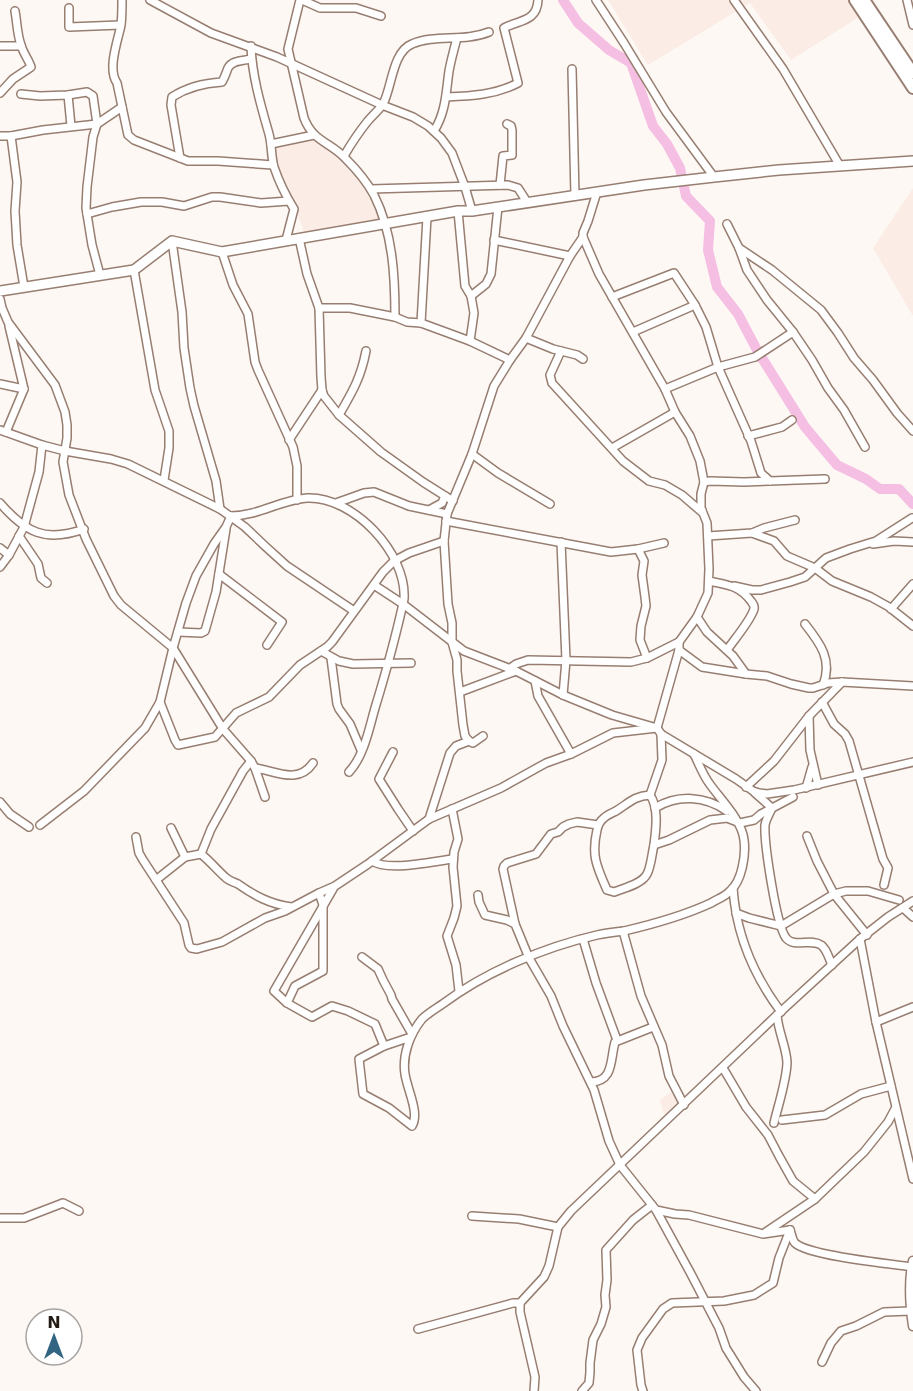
<svg xmlns="http://www.w3.org/2000/svg" width="913" height="1391" viewBox="0 0 913 1391" font-family="'DejaVu Sans',sans-serif">
<style>
.built{fill:#fbece5}
.lines{fill:none;stroke-linecap:round;stroke-linejoin:round}
.river{stroke:#f5bee3;stroke-width:10}
.minor-casing{stroke:#977e71;stroke-width:10}
.tertiary-casing{stroke:#977e71;stroke-width:11}
.secondary-casing{stroke:#977e71;stroke-width:12}
.primary-casing{stroke:#977e71;stroke-width:14}
.minor{stroke:#fff;stroke-width:7}
.tertiary{stroke:#fff;stroke-width:8}
.secondary{stroke:#fff;stroke-width:9}
.primary{stroke:#fff;stroke-width:10}
</style>
<rect width="100%" height="100%" fill="#fef8f5"/>
<g class="built">
<path d="M608 0H859L867 12 791 60 750 3 648 65Z"/>
<path d="M313 137 343 158 367 186 382 222 305 234 294 205 276 166 274 145Z"/>
<path d="M913 188V316L873 248Z"/>
<path d="M674 1090 682 1104 669 1116 664 1114 660 1100Z"/>
</g>
<g class="lines">
<path class="river" d="M563 0 578 23 609 50 631 63 653 126 667 144 680 168 686 196 710 221 708 250 717 287 738 314 757 350 805 427 837 465 866 479 880 489H899L913 504"/>
<defs>
<g id="minor">
<path d="M122 0C122 8 122 17 121 25 118 40 107 69 117 83L128 135 134 140 188 161H218L273 165"/>
<path d="M150 0 211 33 277 57 382 105 413 117 428 126 441 138 452 153 465 187 472 211"/>
<path d="M300 0 288 49 304 118C313 142 331 142 346 159 357 170 367 182 374 195 393 233 395 276 395 317"/>
<path d="M302 0 320 8H356L381 16"/>
<path d="M596 0 624 43 666 112 714 177"/>
<path d="M734 0 783 69 840 166"/>
<path d="M907 0 913 25"/>
<path d="M69 8V27L120 25"/>
<path d="M0 46H21"/>
<path d="M251 46C252 76 261 106 269 134 272 145 271 157 274 167 279 182 286 196 294 209L286 240"/>
<path d="M572 69 575 196"/>
<path d="M0 93 13 79 31 67C29 60 23 53 21 45 17 34 17 22 15 11"/>
<path d="M21 94 40 96 68 95 87 92 93 96 97 124 93 137 87 187 86 208 92 245 100 275"/>
<path d="M68 95 71 126"/>
<path d="M446 97C471 96 495 95 518 83L504 28C519 20 537 22 538 0"/>
<path d="M434 131C446 112 446 92 449 71 451 60 454 49 457 38"/>
<path d="M0 136H11L43 130 97 124 122 107"/>
<path d="M11 136 17 182 15 211 17 245 24 287"/>
<path d="M271 144 314 135"/>
<path d="M344 156C351 144 359 132 367 122 372 116 379 110 383 104 392 88 392 52 412 44 435 34 464 42 489 32"/>
<path d="M180 158 171 105 172 97C186 88 205 83 222 82 225 77 226 73 228 68 232 60 243 61 251 59"/>
<path d="M500 185 503 156 512 155V130L511 126 507 124"/>
<path d="M371 189 508 185 518 188 527 202"/>
<path d="M458 211 465 286 471 296 474 313 470 341"/>
<path d="M87 214 112 207 141 202H162L184 206 212 197H220L261 203 289 201"/>
<path d="M727 224 739 248 772 270 821 310 838 333 854 358 873 380 897 413 913 431"/>
<path d="M583 237 599 274 665 389 675 412 690 436 700 461 704 482 701 494V509L702 510"/>
<path d="M299 238 307 274 319 308 321 377 322 390 324 396 339 415 381 452 423 482 453 501"/>
<path d="M494 240 570 256"/>
<path d="M172 241 182 312 184 348 190 388 194 406 216 481 220 509"/>
<path d="M739 248 747 270 767 300 793 332 812 360 828 388 844 410 865 447"/>
<path d="M222 252 233 285 248 314 255 362 258 370 293 447 297 466V500"/>
<path d="M134 270 155 390 169 431V448L164 480"/>
<path d="M471 296 486 284 491 274 498 207"/>
<path d="M612 297 674 273 695 305 706 327 718 367 751 441 761 473 770 481"/>
<path d="M0 299 2 308 8 322 55 385 65 412 67 425V438L63 462 69 495 86 539 114 596 121 605 173 648 223 729 251 761 255 768 265 797"/>
<path d="M319 308H350L395 317 407 322 421 323 470 341 510 360"/>
<path d="M421 323 427 217"/>
<path d="M633 332 695 305"/>
<path d="M526 338 553 349 577 355 583 359"/>
<path d="M0 384 24 389"/>
<path d="M665 389 718 367 755 357 793 332"/>
<path d="M339 415C353 391 361 377 366 351"/>
<path d="M0 430 42 445 65 451 111 459 128 464 220 509 245 527 265 546 287 566 354 611"/>
<path d="M6 432 24 389 9 326"/>
<path d="M748 436 782 427 792 420"/>
<path d="M289 440 322 390"/>
<path d="M612 448 675 412"/>
<path d="M472 454 498 473 550 504"/>
<path d="M704 482 710 481 744 482 825 479"/>
<path d="M0 503C25 532 45 543 84 529"/>
<path d="M336 503 364 493 374 492 409 506 447 514"/>
<path d="M429 510 442 503 445 496"/>
<path d="M231 516C258 516 280 500 307 498 353 496 407 553 404 599 396 636 386 672 375 708 369 729 364 756 349 772"/>
<path d="M446 521 611 552 638 549 664 543"/>
<path d="M752 533 774 541 787 556 815 568 832 581 871 597 889 607 913 626"/>
<path d="M19 536 38 564 41 578 47 583"/>
<path d="M708 536 752 533 764 528 795 520"/>
<path d="M561 542 566 660 563 695"/>
<path d="M873 544 894 541 913 542"/>
<path d="M0 548 9 555"/>
<path d="M638 549 644 561 642 575 645 597 646 606 641 626 640 640 647 658"/>
<path d="M0 567 9 555 24 527 39 472 42 445"/>
<path d="M219 574 282 622 267 645"/>
<path d="M709 581C727 585 739 585 751 601 753 604 755 606 754 609 751 620 734 640 727 650"/>
<path d="M374 585 403 604 464 651 516 671 563 695 612 715 657 728 661 734 736 779 753 791 759 793 767 794 794 790 913 762"/>
<path d="M734 586 752 590H761L790 582 805 577 826 558 850 549 876 541 912 518"/>
<path d="M891 609 913 584"/>
<path d="M697 617 707 632 733 656 746 674 767 676 791 684 809 688H813L828 683 842 682 913 686"/>
<path d="M805 624C820 643 833 660 823 685"/>
<path d="M178 632 201 633 205 631 216 592 226 529"/>
<path d="M679 650 702 667 746 674"/>
<path d="M321 651 339 661 353 664 411 663"/>
<path d="M331 658 337 704 339 709 350 724 361 750"/>
<path d="M509 669 516 664 528 660 631 662 647 658 679 642"/>
<path d="M535 681 538 696 571 754"/>
<path d="M460 692 516 671"/>
<path d="M160 702 175 740 178 745 215 737 236 713 269 697 300 665 327 647 332 642 383 572 394 561 409 553 444 541"/>
<path d="M822 702 834 724 845 734 849 741 883 859 888 868 884 885"/>
<path d="M809 716 810 750 818 785"/>
<path d="M483 736 473 743 469 741 465 736 463 725 457 671V660L452 642V623L448 604 444 541 447 514 472 454 494 386 510 360 526 338 570 256 583 237V233L588 221 597 192"/>
<path d="M393 752 379 779 398 809 413 831"/>
<path d="M255 768C276 771 298 785 313 763"/>
<path d="M746 787 774 761 809 716 842 682"/>
<path d="M806 788 812 767"/>
<path d="M755 793 772 808C770 813 766 819 765 825 764 843 776 924 786 938 794 948 811 938 821 945 827 949 829 959 832 965"/>
<path d="M650 795C634 796 629 803 616 811 612 813 607 815 604 818 600 821 598 825 597 830 591 856 597 867 607 890L614 892C624 888 642 884 647 874 651 867 652 853 654 845L669 840 710 820 727 818 740 823 754 820 761 814 793 797"/>
<path d="M650 795 662 760 661 734"/>
<path d="M650 795C659 808 656 829 654 845"/>
<path d="M0 802 10 814 29 827"/>
<path d="M655 808C678 794 705 796 727 811"/>
<path d="M452 809 458 839 454 852 453 867 457 906 454 918 447 936 456 965 459 991"/>
<path d="M429 819 450 753 456 746 469 741"/>
<path d="M40 825 84 791 145 728 160 702 173 648 186 603 196 576 214 544 226 527 231 516"/>
<path d="M171 828 185 857"/>
<path d="M807 836 817 861 834 894 867 935"/>
<path d="M136 837 139 853 143 860 184 923 189 945 191 948 197 949 222 942 265 918 285 911 319 893 335 886 368 864 429 819 501 788 546 763 571 754 613 733 657 728 679 650V642L697 617 708 593 709 569 707 523 703 513 682 495 665 485 649 481 623 461 552 383 550 375 561 351"/>
<path d="M201 854 211 829 243 771 251 761"/>
<path d="M372 861C388 872 434 861 453 859"/>
<path d="M156 880 185 857 201 854C211 862 216 869 225 877 229 881 234 882 238 884 255 896 270 904 291 907"/>
<path d="M733 888C736 933 754 976 781 1012"/>
<path d="M333 889 274 991 287 1003 312 1017 332 1006 348 1011 375 1024 384 1046"/>
<path d="M478 895 479 902 485 915 507 920 515 924 529 958 551 996 563 1026 594 1090 609 1141 620 1165 656 1210 675 1214 689 1215 763 1234 790 1230"/>
<path d="M903 908 913 917"/>
<path d="M736 913 749 918 781 926 834 894 846 891H868L899 900"/>
<path d="M515 924 503 869 504 866 507 863 536 854 551 834 558 832 563 827 569 824 577 822 598 825"/>
<path d="M623 931 641 996 662 1045 669 1076 684 1105"/>
<path d="M583 939 596 983 617 1040"/>
<path d="M860 939 876 1022 913 1179"/>
<path d="M362 957 378 969 383 980 391 995 392 999 412 1034"/>
<path d="M287 1003 295 986 323 971V905L319 893"/>
<path d="M876 1022 913 1007"/>
<path d="M411 1037 384 1046 359 1059 363 1094 389 1108 412 1126C420 1113 407 1089 405 1074 402 1055 410 1034 422 1019 428 1013 437 1008 444 1003 487 971 545 947 597 935 606 933 615 932 624 931 654 924 683 916 711 903 717 899 725 897 730 891 742 881 746 855 744 840 742 820 720 799 709 783 703 775 699 764 694 754"/>
<path d="M723 1068 746 1107 768 1135 779 1156 793 1181 815 1199"/>
<path d="M591 1082C614 1081 610 1060 615 1042L653 1027"/>
<path d="M782 1120 825 1115 861 1094 891 1086"/>
<path d="M774 1123C778 1106 787 1079 787 1062 786 1046 778 1031 777 1015"/>
<path d="M656 1210 691 1274 719 1328 726 1348 744 1377 756 1391"/>
<path d="M472 1216 519 1219 558 1227"/>
<path d="M0 1218H24L63 1203 79 1211"/>
<path d="M790 1230C792 1235 792 1240 795 1243 809 1256 891 1264 913 1267"/>
<path d="M766 1232 815 1199 864 1152 888 1122 895 1109"/>
<path d="M418 1329 513 1303H520"/>
<path d="M822 1362 831 1343 841 1331 856 1326 884 1312 911 1311"/>
<path d="M534 1391 535 1377 520 1312V1303L544 1277 549 1266 558 1227 571 1211 777 1015 860 939 888 917 913 901"/>
<path d="M582 1391 589 1383 590 1372V1363L593 1340 601 1324 606 1307 605 1295 607 1280 606 1250 633 1220 652 1205"/>
<path d="M643 1391 641 1385 637 1350 642 1338 663 1309 672 1303 724 1301 754 1295 773 1283 779 1258 790 1230"/>
</g>
<path id="tertiary" d="M913 1261C908 1282 910 1305 913 1326"/>
<path id="secondary" d="M0 291 134 270 172 241 222 252 458 211H472L644 185 714 177 779 170 913 161"/>
<g id="primary">
<path d="M855 0 913 88"/>
<path d="M864 0 913 73"/>
</g>
</defs>
<use href="#minor" class="minor-casing"/>
<use href="#tertiary" class="tertiary-casing"/>
<use href="#secondary" class="secondary-casing"/>
<use href="#primary" class="primary-casing"/>
<use href="#minor" class="minor"/>
<use href="#tertiary" class="tertiary"/>
<use href="#secondary" class="secondary"/>
<use href="#primary" class="primary"/>
</g>
<g transform="translate(54 1337)"><circle r="28" fill="#ffffff" stroke="#a7a3a1" stroke-width="1.5"/>
<path d="M0-4.5L10 22L0 15L-10 22Z" fill="#316582"/>
<text y="-9" font-size="16" font-weight="bold" text-anchor="middle" fill="#241a15">N</text>
</g>
</svg>
